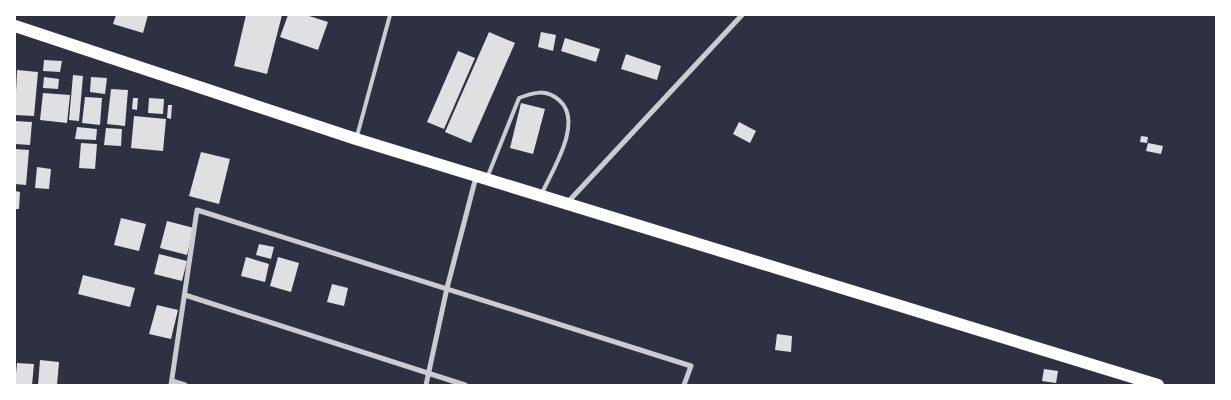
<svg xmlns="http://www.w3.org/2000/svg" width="1231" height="400" viewBox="0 0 1231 400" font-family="Roboto,sans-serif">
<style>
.building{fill:#e0e0e3}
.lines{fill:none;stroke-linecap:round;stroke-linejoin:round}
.service{stroke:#caccd0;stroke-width:4}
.minor{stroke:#caccd0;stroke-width:5}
.primary{stroke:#fff;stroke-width:12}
</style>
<rect width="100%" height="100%" fill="#2d3142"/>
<g class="building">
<path d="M116 15H148L143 33 113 24Z"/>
<path d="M246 15H282L267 74 234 66Z"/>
<path d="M288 15H306L328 22 318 50 280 37Z"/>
<path d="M489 32 515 43 471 143 445 132Z"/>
<path d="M541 32 556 35 553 51 538 47Z"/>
<path d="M565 38 600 49 596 62 561 51Z"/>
<path d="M458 51 475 58 444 129 427 122Z"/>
<path d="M626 54 661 66 657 80 621 69Z"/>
<path d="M44 60 62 61 60 72 43 71Z"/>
<path d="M17 70 38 72 34 116 15 115Z"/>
<path d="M73 75 83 76 79 121 69 120Z"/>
<path d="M44 77 59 79 58 89 43 88Z"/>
<path d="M91 77 107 78 105 94 90 92Z"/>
<path d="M111 89 128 90 125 126 107 124Z"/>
<path d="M43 93 70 95 67 123 40 120Z"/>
<path d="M85 97 102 98 100 125 82 123Z"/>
<path d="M133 98H138L137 110 132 109Z"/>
<path d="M149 98 164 99 163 114 148 113Z"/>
<path d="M521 103 545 109 533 154 510 148Z"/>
<path d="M168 105H172L171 119 167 118Z"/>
<path d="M134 116 166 119 163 151 131 148Z"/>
<path d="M15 121 32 122 30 145 15 144Z"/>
<path d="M739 122 756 131 750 143 733 134Z"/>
<path d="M77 127 97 129 96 140 75 139Z"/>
<path d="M106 128 122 129 121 146 104 145Z"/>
<path d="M1141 136 1148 137 1147 143 1140 142Z"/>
<path d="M81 143 97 144 95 169 79 168Z"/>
<path d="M1148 143 1163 146 1161 154 1146 151Z"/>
<path d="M15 149 29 150 26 185 15 184Z"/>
<path d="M201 152 230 159 219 204 189 196Z"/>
<path d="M37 167 51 169 49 189 35 188Z"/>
<path d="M15 191 20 192 19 209H15Z"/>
<path d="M121 218 146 224 139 251 114 245Z"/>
<path d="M167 221 194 228 187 255 160 248Z"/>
<path d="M259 244 274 247 271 259 256 255Z"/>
<path d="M159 254 187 261 182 281 154 274Z"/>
<path d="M246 257 269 264 265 282 241 276Z"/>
<path d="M278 257 299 263 291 292 270 286Z"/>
<path d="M83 275 135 288 130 307 78 294Z"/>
<path d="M332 284 348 288 344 306 327 302Z"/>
<path d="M157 305 178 310 171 339 149 334Z"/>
<path d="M777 334 792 336 791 352 775 350Z"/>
<path d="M40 360 59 362 57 385H38Z"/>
<path d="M17 363 34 364 32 385H15Z"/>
<path d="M1044 369 1058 371 1056 383 1042 381Z"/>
</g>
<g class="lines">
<g class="service">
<path d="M357 136 390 15"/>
<path d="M487 178 519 98C534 92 546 89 559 100 584 121 553 169 542 193"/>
</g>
<g class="minor">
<path d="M567 203 742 15"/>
<path d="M185 295 465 385"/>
<path d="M172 381 185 385"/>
<path d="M171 385 197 210 691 366 684 385"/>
<path d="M426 385 447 288 476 177"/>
</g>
<path class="primary" d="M15 26 356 139 1158 385"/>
</g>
<rect width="1231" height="400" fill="none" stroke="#ffffff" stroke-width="32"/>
</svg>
